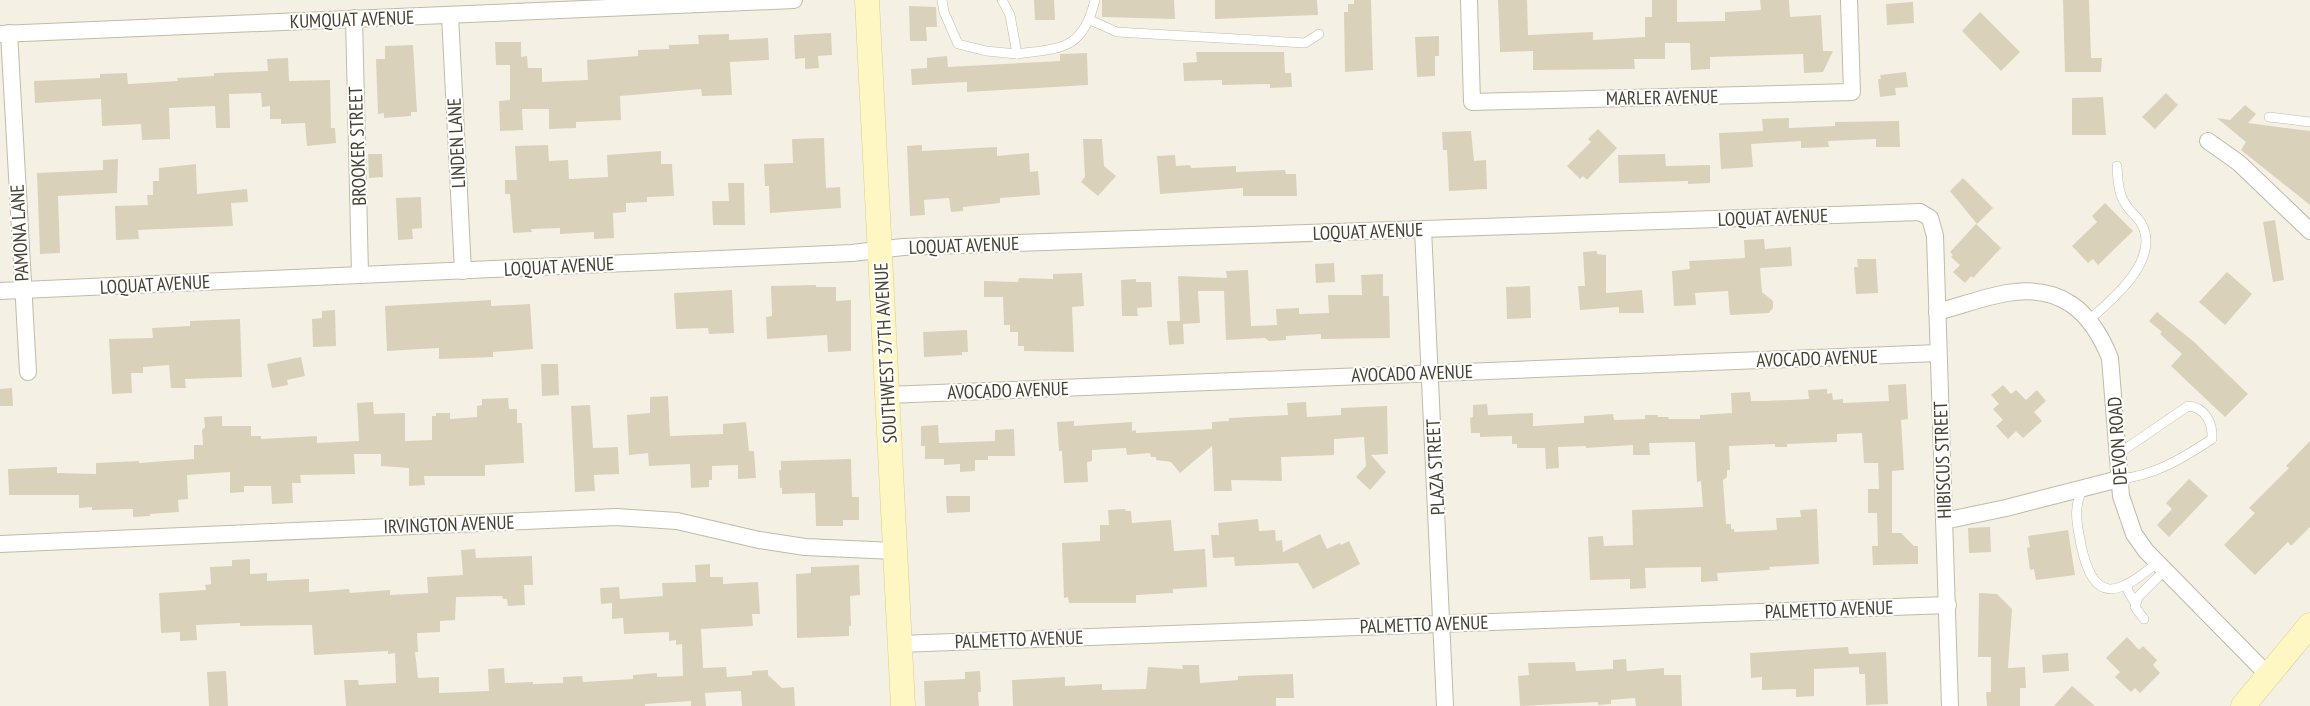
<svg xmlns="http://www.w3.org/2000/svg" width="2310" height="706" viewBox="0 0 2310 706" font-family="'PT Sans Narrow',sans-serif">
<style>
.building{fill:#dad1bb}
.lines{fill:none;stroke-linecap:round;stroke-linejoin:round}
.service-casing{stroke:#c1baa6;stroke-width:10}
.minor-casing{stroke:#c1baa6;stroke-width:18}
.secondary-casing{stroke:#d9ce8e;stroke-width:25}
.service{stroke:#fff;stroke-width:9}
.minor{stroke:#fff;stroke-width:16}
.secondary{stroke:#fff7c3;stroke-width:24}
.labels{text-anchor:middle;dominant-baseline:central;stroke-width:4;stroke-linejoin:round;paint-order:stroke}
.street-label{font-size:19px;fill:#474133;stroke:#fff}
</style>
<rect width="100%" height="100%" fill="#f4f1e4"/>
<g class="building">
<path d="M1034 0H1054L1055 20H1035Z"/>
<path d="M1102 0H1174L1175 19 1102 17Z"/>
<path d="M1215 0H1317L1318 15 1215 19Z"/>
<path d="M1354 0H1371L1373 70 1345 72 1344 12H1348V4H1354Z"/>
<path d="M1498 0H1527L1528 35 1593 32V40L1645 37V17H1652V0H1677V22L1725 21V12L1761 10 1760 0H1789L1790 17 1821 15 1823 51H1833L1823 72 1804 73 1803 54 1710 57V69L1691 70 1690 43H1665V59H1634L1635 69 1533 70V51L1500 52Z"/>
<path d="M2063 0H2089L2091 58H2102L2101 72H2065Z"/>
<path d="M1913 2 1914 23 1887 25 1886 4Z"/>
<path d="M909 6 936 7 937 27H926L927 41H910Z"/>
<path d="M1980 12 2020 52 2001 71 1962 31Z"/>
<path d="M831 33 832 55 818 56 819 68 805 69V58L795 59 794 35Z"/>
<path d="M729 34V40L768 38 769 60 730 62 732 95 702 96 701 89 620 96 621 120 576 122V128L549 129V109H522L523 130 500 131 499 101 510 100V65H496L495 42H521V57L527 56 528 68H542V82L588 80 587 60 638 56V50L669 49V45L699 44 698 35Z"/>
<path d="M1439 36V56H1435V76L1417 77 1415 37Z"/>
<path d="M413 45 417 112H411V116L384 118V113L378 114 376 59H385V46Z"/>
<path d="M1196 52H1284L1285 73H1291L1292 87 1270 88V84L1222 85V80L1184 81 1183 63 1197 62Z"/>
<path d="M1087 53 1088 85 967 92V82L912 85 911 69 927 68V58L947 56 948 67 1060 61V54Z"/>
<path d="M288 58 289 81 330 80 331 128H335L336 143 307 146 305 123 281 124V119H270V106L262 107 261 93 229 94 230 128H216L215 106 169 108 170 139 142 140 141 124 102 126 101 99 35 103 34 81 100 78V74L127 73 128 84 178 81 177 78 214 76V73L268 71 267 59Z"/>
<path d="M1906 72 1908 87 1895 88 1896 95 1880 97 1878 79H1881L1880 75Z"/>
<path d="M2166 93 2178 105 2155 129 2142 117Z"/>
<path d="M2103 97 2106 135H2072V98Z"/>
<path d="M2245 105 2256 114 2248 123 2310 131V205L2241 150 2246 142 2217 118 2230 120Z"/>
<path d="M1789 118V128L1835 126V122L1899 121 1900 147H1876V139L1828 141 1829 147 1801 148V141L1751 144 1753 167 1721 169 1719 133 1763 131 1762 119Z"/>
<path d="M1598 129 1617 148 1587 180 1583 176 1580 179 1567 166 1591 142 1588 139Z"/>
<path d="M1471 131 1474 161 1486 160 1487 189 1449 191 1447 150H1443L1442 132Z"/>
<path d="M824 138 826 188 840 187 841 208 770 213 769 186H765L764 164 793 163 792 139Z"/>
<path d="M1083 139H1102L1104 166 1116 176 1098 196 1081 182 1085 177Z"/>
<path d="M548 145 549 161 568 160 569 179 608 177 607 155 661 151V164H672L674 196 647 197V202L626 203V212L613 213 614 238 594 239V232L560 234V228L531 229 532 232 513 233 510 194H505V180H517L515 146Z"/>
<path d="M922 145V151L997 147V156L1029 153 1030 172 1038 171 1040 195 1000 198V203L963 207V211L951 212 949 198 924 200 925 215 910 216 907 146Z"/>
<path d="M368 154H382L383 177 369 178Z"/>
<path d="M1665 154 1666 166 1710 165V183L1688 184V181L1619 183 1618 155Z"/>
<path d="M1175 155 1176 166 1190 165 1191 168 1236 166V172L1285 170 1286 174H1296L1297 196H1243V188L1160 194 1157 156Z"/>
<path d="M118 159 117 193 58 196 60 253 40 254 37 173 103 170V160Z"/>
<path d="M196 164 197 194 247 189 248 202 231 203 233 226 138 230 139 239 116 240 115 206 148 205 147 195H153V181H159V168Z"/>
<path d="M1963 178 1993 208 1977 224 1950 191Z"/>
<path d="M728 183H744L745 225H713L712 201H729Z"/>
<path d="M421 197 422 228 412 229 413 239 398 240 396 198Z"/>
<path d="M2105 203 2133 231 2098 265 2093 259 2088 263 2072 246 2097 222 2092 216Z"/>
<path d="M2275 220 2284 280 2273 282 2263 222Z"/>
<path d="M1976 224 2001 248 1973 278 1971 276 1965 283 1953 272 1960 265 1951 257 1953 255 1950 252Z"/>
<path d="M1764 239 1765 249 1791 247 1792 266 1760 268 1762 292 1773 301V308L1769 313 1730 315 1728 291 1695 293 1696 305 1674 306 1672 271 1690 269 1689 261 1745 258 1744 240Z"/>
<path d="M1597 251V254L1606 255V293L1642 290 1644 313H1619V307L1580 310 1578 286H1585L1583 252Z"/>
<path d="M1857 259H1876L1878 293 1856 294 1854 267H1858Z"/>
<path d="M1334 263 1335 282 1316 283 1315 264Z"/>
<path d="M1248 270 1251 326 1277 325 1276 309 1299 308V314L1329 313 1328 295H1362L1361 275 1383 274V296H1389L1390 338 1321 339V334L1286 336V340L1269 341 1265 338 1226 340 1224 291H1198L1200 323 1183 324 1184 344 1169 345 1167 321H1180L1178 276 1227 278 1226 271Z"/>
<path d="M2227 272 2252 294 2225 325 2199 302Z"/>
<path d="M1082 273 1084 306 1072 307 1074 352 1024 351V346H1018V332H1010V325H1004L1003 297H984V281L1018 282 1019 278 1053 279V274Z"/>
<path d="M1136 279V282H1151L1152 307 1137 308 1138 316H1122L1121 280Z"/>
<path d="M816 285V287H836V301L851 300V351L828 352 827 335 767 339 766 317 772 316 771 286Z"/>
<path d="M1530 286 1531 318 1507 319 1506 287Z"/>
<path d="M732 290 734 333 709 334 708 328 676 329 674 293Z"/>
<path d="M491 300V306L530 304 533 349 493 352V357L439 359V348L387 351 385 306Z"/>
<path d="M335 310 336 346 313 347 312 319 322 318V311Z"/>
<path d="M2157 312 2194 342 2248 394 2225 417 2171 366 2182 354 2160 334 2162 332 2149 321Z"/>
<path d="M240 319 242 377 185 379 186 388H171L169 365 143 367V373H131L132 393 112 394 109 339 153 338 152 328 190 326V321Z"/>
<path d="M967 330 968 352H962V355L924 357 923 332Z"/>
<path d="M301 357 305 376 287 380 288 385 272 388 267 364Z"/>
<path d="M541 364H558L559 395 542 396Z"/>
<path d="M1906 384 1908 419 1901 420 1904 470 1892 471V533H1901L1914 546H1918V564L1873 565 1872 546H1878L1877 513H1868V489H1879L1878 463H1864L1862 433 1837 434V442L1787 444V447H1775V444L1729 446 1730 470H1727V477L1723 480 1726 524H1731V529H1734V532L1777 530 1776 518 1801 517 1800 510 1817 509 1819 564 1769 567 1770 570 1717 573 1718 581 1701 582V567L1645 568 1646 588 1630 589V579L1590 580 1588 537 1603 536 1604 546 1633 545 1632 510 1703 507 1701 481 1697 482 1695 442 1649 443 1650 455H1633V445L1586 448V446L1558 447 1559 468 1546 469 1545 448H1517V444H1512V436L1480 437V433H1471L1470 418 1473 417V405L1487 404 1488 415 1533 413V426L1584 423V416L1613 414 1614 420 1645 419V415H1658V417H1668L1669 419H1700V415L1732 413 1731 393 1750 392 1751 401H1766L1809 399 1808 390 1827 389V394L1832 393 1833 400 1843 399V403L1889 401 1888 385Z"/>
<path d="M2003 385 2011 394 2016 390 2026 400 2037 390 2046 401 2034 412 2042 421 2023 438 2016 431 2008 439 1996 426 2003 420 1993 409 1999 404 1991 395Z"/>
<path d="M12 388 13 406H0V389Z"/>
<path d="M668 396 670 436 723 434V424L746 422 749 451H754L756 478 738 479V465L712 466V480H709V487L691 488 690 464 649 466 648 453 629 455 627 415 650 413V397Z"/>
<path d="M508 398 509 409H517V423H522L524 463 485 465V476H424L425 485 409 486V468L381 466V454H354L355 474 300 475 301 483H292L293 503 272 504 271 486H244V492L230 493V472L187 475 188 499 178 500 179 512 150 514V516L133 517V509L92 510V507L79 508V495H9L8 469 57 467V473L96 474V463L139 461V463L194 459V445H203L202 430 205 427 204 417 222 416V426H251V436H261V439L317 436V443L359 441 357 403 373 402 374 414 405 413V441L432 440V416H436V413H450V419L477 417V406L482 405V399Z"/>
<path d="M1306 402 1307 417 1341 415V408L1387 406 1388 454 1371 455 1386 472 1370 490 1356 477 1366 466 1364 437 1334 439V455L1281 457 1282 481 1231 480 1232 491H1214L1212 446 1180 473 1171 462 1156 460V457H1151L1150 453 1127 455 1126 448 1092 450V461L1087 462 1088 482 1064 483 1062 451H1059L1057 422 1074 421V426L1132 422V431L1136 430V433L1212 429V422L1229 421V418L1288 415 1287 403Z"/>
<path d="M590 405 593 448 618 447 619 474 594 475 595 491 575 492 571 406Z"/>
<path d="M938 425 939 443 995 441V430L1014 429 1015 456H988V460H975V471L960 472V464L944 465V459H925V446H921V426Z"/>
<path d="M2310 441V527L2291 546 2288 542 2255 575 2224 545 2255 513 2249 508 2289 468 2286 466Z"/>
<path d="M851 459 852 497H859V520H843V526H816L815 493 782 494V488H780L779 470H781V461Z"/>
<path d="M2189 479 2208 496 2169 537 2157 525 2172 509 2166 503Z"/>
<path d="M946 496H970V512L947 513Z"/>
<path d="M1125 509 1126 511H1131L1132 523 1171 520 1174 551 1205 549 1207 587 1173 589V593L1136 595V603H1069L1068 597 1064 598 1062 543 1100 541V525H1109L1108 510Z"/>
<path d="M1258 519 1259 531 1275 530 1276 541 1282 540 1283 552 1320 534 1327 549 1340 543 1341 545 1349 541 1360 564 1313 589 1298 563 1235 566 1234 557 1213 558 1211 535H1219L1218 523Z"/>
<path d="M1990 527 1991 552 1969 553 1968 528Z"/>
<path d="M2068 530 2075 575 2036 580 2034 569 2030 570 2027 548 2030 547 2028 536Z"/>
<path d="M475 549 476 558 532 556 533 585H524L525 605 508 606 507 599H503L502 596 456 597 455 620 440 621V632L417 633 418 652H415L418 678 439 677V693L489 691 488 669 504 668 505 683 533 682V684L563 683V677L582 676 583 682 633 679V675L657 673V677L683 676 682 644 676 645V640L669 641V632L624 634 623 618 612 619V603L601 604 600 588 619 587 620 599 663 596 662 583 696 582 695 565 710 564V577H723V584L758 582 760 614H752L753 626 701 629 703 668 726 667 727 677 752 675V671L768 670V675L782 688 794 687 795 706H742L741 691 705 693 706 706H691V701L645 704V706H346L344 680H358L359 685 396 683 395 653 388 654V651L314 655 312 625 240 626V623L196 625 197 640 180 641V632L161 633 159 593 206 590 205 585 211 584 210 567 232 566V560L250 559V574L267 573V581L309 579V592L349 589 350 593 390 590V595L428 593 427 577 463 575 461 550Z"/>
<path d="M859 565 860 595 850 596 851 626H849V636L797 638 796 574 811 573V567Z"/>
<path d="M1979 593 1997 594 2012 609 2008 668 2025 667 2026 688H2020V706H1987L1986 692H1991V657H1978Z"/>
<path d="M2127 637 2139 650 2143 646 2157 660 2153 665 2160 673 2140 693 2135 688 2131 692 2115 677 2120 672 2106 658Z"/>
<path d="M1848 647 1849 654 1886 652 1888 704 1866 705 1865 674H1859V667L1814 669V696L1796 697V689L1762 690V677L1751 678 1750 653Z"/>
<path d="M2068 653 2069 671 2043 673 2042 655Z"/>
<path d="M1626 659 1627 671 1664 668V675H1681L1682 706H1636L1635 698 1611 700V704L1598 705V702L1520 706 1518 676 1529 675 1528 663 1575 662 1576 671 1613 669V660Z"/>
<path d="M1182 665H1199L1200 683 1238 680V676L1293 674 1294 698H1276V706H1013L1012 680 1065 677V686L1102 684V690L1146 689 1148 667 1183 669Z"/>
<path d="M226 671 228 706H209L207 672Z"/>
<path d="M980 671 981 692H978L979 706H925L924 681 965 679V672Z"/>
<path d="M2072 686 2095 706H2054Z"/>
</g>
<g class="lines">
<defs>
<g id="service">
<path d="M942 0 944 12 958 44 986 51 1017 54"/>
<path d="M1002 0 1010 15 1017 54C1062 48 1083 50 1095 0"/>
<path d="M1090 20 1117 32 1305 43 1319 34"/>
<path d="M2269 117 2310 122"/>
<path d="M2089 320C2112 300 2162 259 2141 223 2138 218 2133 214 2129 209 2118 196 2118 182 2117 166"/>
<path d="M2118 454 2188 406C2205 407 2213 423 2212 439 2183 458 2154 476 2119 479"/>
<path d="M2082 489C2073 511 2077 523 2081 545 2094 606 2118 595 2157 563"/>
<path d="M2127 586 2128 591 2135 603"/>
<path d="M2144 619 2135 607 2138 597 2165 570"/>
</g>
<g id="minor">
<path d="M1469 0 1472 102 1852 92 1849 0"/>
<path d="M450 15 463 271"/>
<path d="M354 18 360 274"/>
<path d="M9 33 28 372"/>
<path d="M0 34 794 0"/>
<path d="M2208 141 2239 163 2310 231"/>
<path d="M1423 229 1445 706"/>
<path d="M0 291 852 253 903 247 1920 212 1930 218 1935 236 1950 706"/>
<path d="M1937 312C1960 306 1984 297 2007 293 2061 284 2091 311 2110 358L2121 496 2134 534 2146 551 2268 675"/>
<path d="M887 395 1938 353"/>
<path d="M1944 521 2006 508 2119 479"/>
<path d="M0 544 616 517 677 521 759 540 805 547 894 551"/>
<path d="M900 644 1948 605"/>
</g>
<g id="secondary">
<path d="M867 0 903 706"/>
<path d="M2243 706 2310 625"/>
</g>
</defs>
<use href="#service" class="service-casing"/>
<use href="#minor" class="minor-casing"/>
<use href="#secondary" class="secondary-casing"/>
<use href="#service" class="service"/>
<use href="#minor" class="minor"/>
<use href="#secondary" class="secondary"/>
</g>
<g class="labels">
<g class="street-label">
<text transform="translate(352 19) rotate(-2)">KUMQUAT AVENUE</text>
<text transform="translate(1662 97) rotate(-1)">MARLER AVENUE</text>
<text transform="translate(456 143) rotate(-93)">LINDEN LANE</text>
<text transform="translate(357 146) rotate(-92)">BROOKER STREET</text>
<text transform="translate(1773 217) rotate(-2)">LOQUAT AVENUE</text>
<text transform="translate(1368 231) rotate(-2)">LOQUAT AVENUE</text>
<text transform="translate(19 233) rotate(-93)">PAMONA LANE</text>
<text transform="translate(964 245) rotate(-2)">LOQUAT AVENUE</text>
<text transform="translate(559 266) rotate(-3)">LOQUAT AVENUE</text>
<text transform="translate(155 284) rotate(-3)">LOQUAT AVENUE</text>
<text transform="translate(885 353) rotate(-93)">SOUTHWEST 37TH AVENUE</text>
<text transform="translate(1817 358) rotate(-2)">AVOCADO AVENUE</text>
<text transform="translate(1412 373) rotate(-2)">AVOCADO AVENUE</text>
<text transform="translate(1008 390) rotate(-2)">AVOCADO AVENUE</text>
<text transform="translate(2117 441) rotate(-94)">DEVON ROAD</text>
<text transform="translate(1942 460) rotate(-92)">HIBISCUS STREET</text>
<text transform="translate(1435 467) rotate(-93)">PLAZA STREET</text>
<text transform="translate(449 524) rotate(-2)">IRVINGTON AVENUE</text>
<text transform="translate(1829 609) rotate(-2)">PALMETTO AVENUE</text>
<text transform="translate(1424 624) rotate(-2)">PALMETTO AVENUE</text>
<text transform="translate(1019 639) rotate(-2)">PALMETTO AVENUE</text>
</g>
</g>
</svg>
